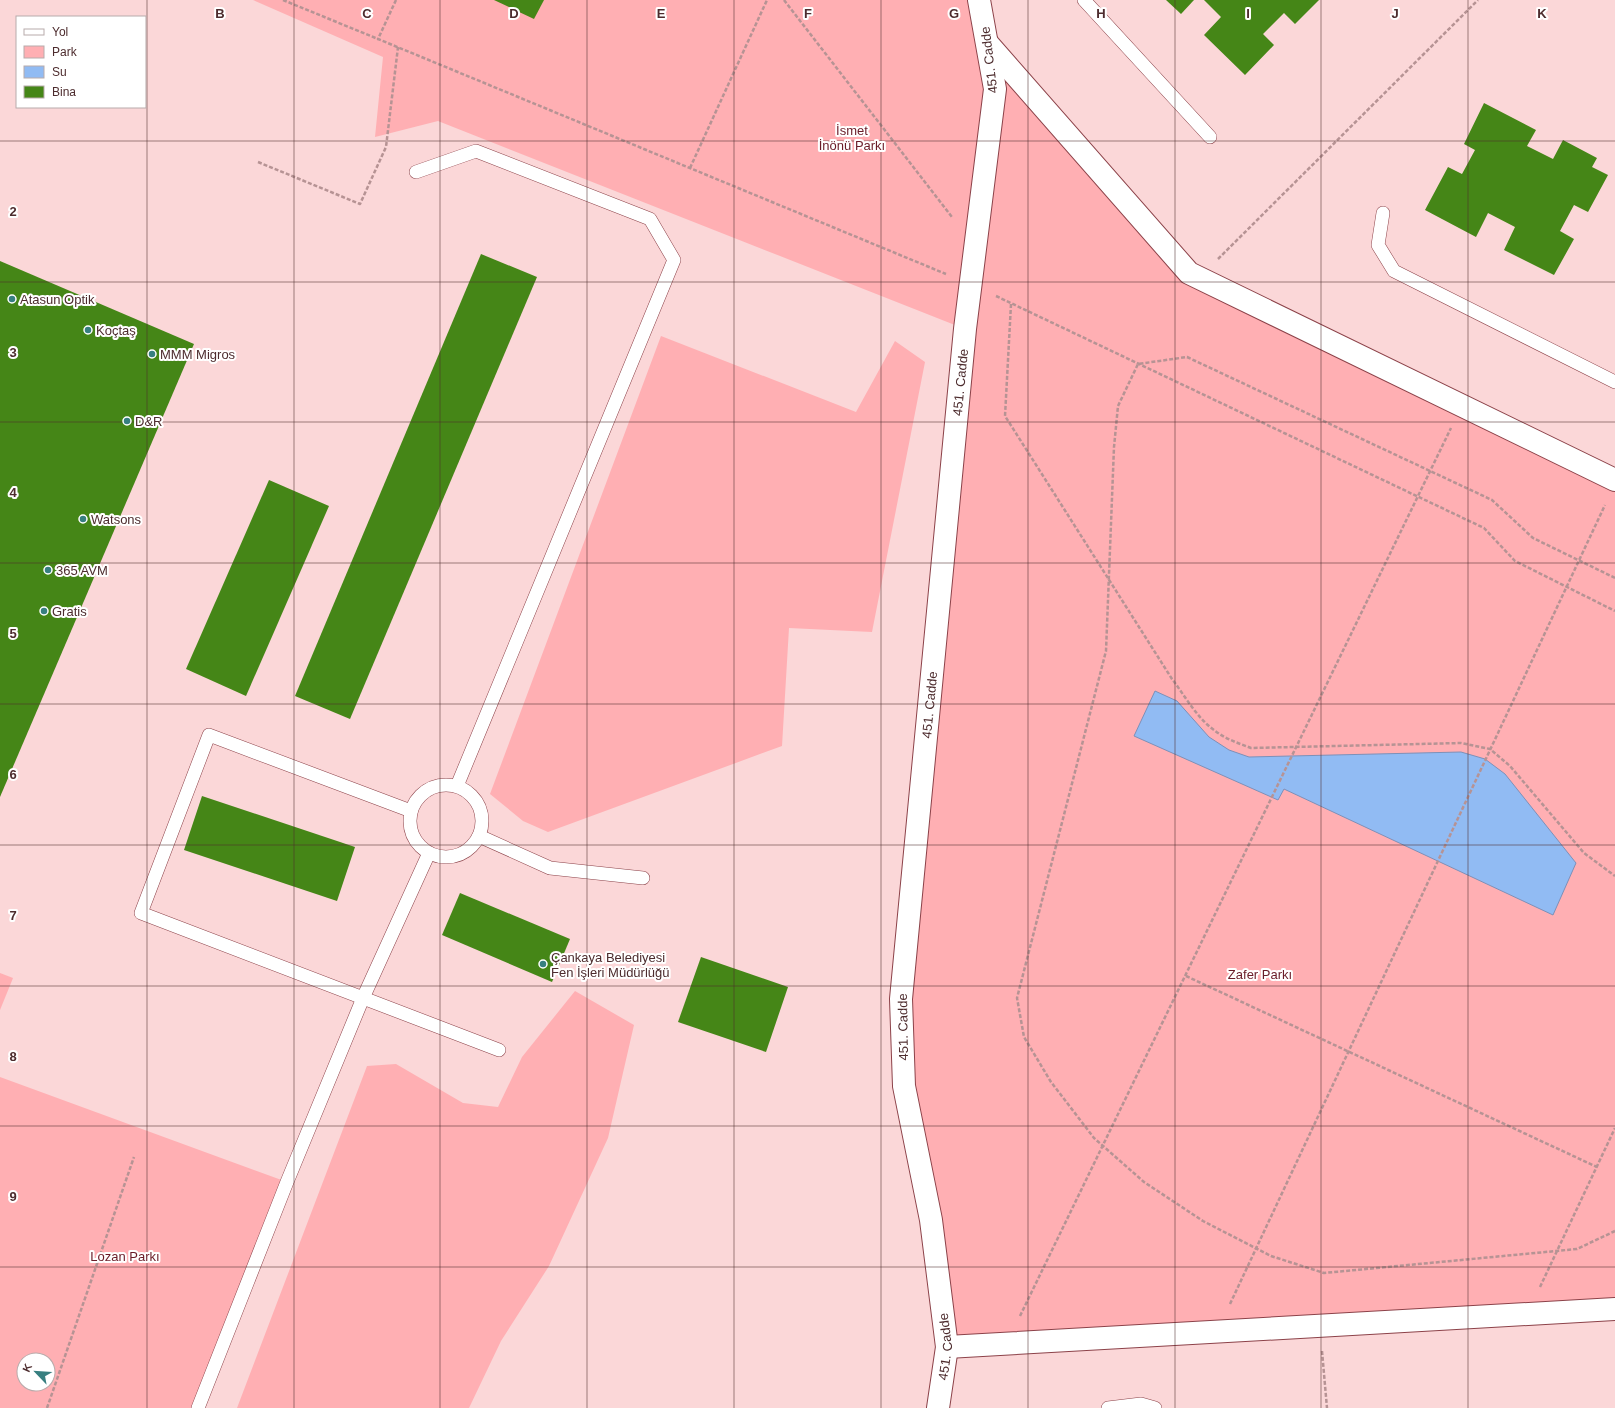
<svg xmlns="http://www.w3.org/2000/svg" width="1615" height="1408" viewBox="0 0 1615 1408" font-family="Arial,sans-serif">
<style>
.green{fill:#ffafb3;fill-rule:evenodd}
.water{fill:#91bbf3;stroke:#7d90b8}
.building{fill:#458617}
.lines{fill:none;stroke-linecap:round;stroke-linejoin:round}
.lane-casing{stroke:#8c4249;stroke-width:14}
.street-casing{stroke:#8c4249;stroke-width:24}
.secondary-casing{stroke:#8c4249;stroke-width:24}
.path{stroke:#b69394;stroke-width:2.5;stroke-dasharray:4 2;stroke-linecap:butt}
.lane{stroke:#fff;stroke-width:13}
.street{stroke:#fff;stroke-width:22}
.secondary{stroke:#fff;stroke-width:22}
.grid{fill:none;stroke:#4d2c2e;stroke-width:1;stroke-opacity:0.55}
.poi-dot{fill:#377f80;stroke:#fff;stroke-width:1.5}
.labels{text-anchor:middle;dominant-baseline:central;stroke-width:4;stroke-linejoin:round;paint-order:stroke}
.street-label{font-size:13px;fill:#4d2c2e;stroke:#fff}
.park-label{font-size:13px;fill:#6a1c28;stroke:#fff}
.poi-label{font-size:13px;fill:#4d2c2e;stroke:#fff;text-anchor:start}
.grid-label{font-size:13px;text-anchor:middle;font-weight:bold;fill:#4d2c2e;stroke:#fff;stroke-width:4;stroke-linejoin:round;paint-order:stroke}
</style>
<rect width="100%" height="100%" fill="#fbd7d8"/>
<g class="green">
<path d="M253 0H979L988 44 1189 273 1615 480V1309L947 1347 904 1086 965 329 438 121 375 137 383 57Z"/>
<path d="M661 336 856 412 895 341 925 362 872 632 789 628 782 746 548 832 523 821 490 794Z"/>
<path d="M0 973 13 978 0 1010Z"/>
<path d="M575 991 634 1025 608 1138 549 1266 501 1341 469 1408H237L367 1066 396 1064 463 1103 498 1107 522 1057Z"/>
<path d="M0 1077 287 1182 198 1408H0ZM24 1360H48V1384H24Z"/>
</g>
<path class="water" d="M1155 691 1177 701 1209 737 1229 750 1249 757 1461 752 1485 759 1505 774 1576 863 1553 915 1284 789 1278 800 1134 736Z"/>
<g class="building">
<path d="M494 0H544L534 19Z"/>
<path d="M1166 0H1194L1181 14Z"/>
<path d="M1204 0H1319L1295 24 1284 13 1263 34 1274 45 1245 75 1204 35 1221 17Z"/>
<path d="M1484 103 1536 130 1527 146 1553 159 1563 140 1597 158 1592 167 1608 175 1588 212 1574 205 1560 231 1574 239 1554 275 1504 250 1515 227 1488 213 1476 237 1425 210 1448 167 1462 174 1475 150 1464 144Z"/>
<path d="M481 254 537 277 350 719 295 696Z"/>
<path d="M0 261 194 344 0 797Z"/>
<path d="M269 480 329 506 246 696 186 669Z"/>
<path d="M202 796 355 847 337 901 184 850Z"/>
<path d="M460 893 570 939 552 982 442 935Z"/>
<path d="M701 957 788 987 766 1052 678 1022Z"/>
</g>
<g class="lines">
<defs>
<g id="lane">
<path d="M1084 0 1210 137"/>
<path d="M416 172 476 151 650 219 674 260 457 786"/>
<path d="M1383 213 1378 245 1394 271 1615 382"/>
<circle cx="446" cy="821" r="36"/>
<path d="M411 811 209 735 141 913 499 1050"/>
<path d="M479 836 550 868 643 878"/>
<path d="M198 1408 287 1182 363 998 429 853"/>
<path d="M1108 1408 1141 1404 1155 1408"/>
</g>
<g id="street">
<path d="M988 44 1189 273 1615 480"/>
<path d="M947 1347 1615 1309"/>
</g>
<g id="secondary">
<path id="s1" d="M938 1408 947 1347 931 1220 904 1086 901 999 965 329 995 89 979 0"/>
</g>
</defs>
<use href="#lane" class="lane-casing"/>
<use href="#street" class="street-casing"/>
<use href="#secondary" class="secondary-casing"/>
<g class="path">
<path d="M283 0 378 39"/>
<path d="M396 0 378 39 946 274"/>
<path d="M784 0 952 217"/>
<path d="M258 162 360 204 386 147 398 47"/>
<path d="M690 168 767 0"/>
<path d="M1218 259 1478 0"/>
<path d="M996 296 1484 528 1515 561 1615 611"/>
<path d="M1011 304 1005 416 1172 679C1185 696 1197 718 1214 730 1225 739 1238 743 1251 748L1461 743 1490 749 1510 766 1584 853 1615 876"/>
<path d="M1615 578 1533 538 1492 500 1187 357 1138 364 1118 406 1114 447 1106 651 1017 998 1024 1037 1051 1082 1094 1138 1144 1182 1203 1221 1271 1256 1324 1273 1577 1249 1615 1231"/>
<path d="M1186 976 1597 1167"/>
<path d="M1540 1287 1615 1128"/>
<path d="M1230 1304 1605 505"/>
<path d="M1020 1316 1451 428"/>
<path d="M1322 1351 1327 1408"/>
<path d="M47 1408 134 1157"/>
</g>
<use href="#lane" class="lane"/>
<use href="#street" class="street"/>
<use href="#secondary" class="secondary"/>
</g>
<path class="grid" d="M147 0V1408M294 0V1408M440 0V1408M587 0V1408M734 0V1408M881 0V1408M1028 0V1408M1175 0V1408M1321 0V1408M1468 0V1408M0 141H1615M0 282H1615M0 422H1615M0 563H1615M0 704H1615M0 845H1615M0 986H1615M0 1126H1615M0 1267H1615"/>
<g class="poi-dot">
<circle cx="12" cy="299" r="4"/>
<circle cx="88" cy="330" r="4"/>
<circle cx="152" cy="354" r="4"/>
<circle cx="127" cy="421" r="4"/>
<circle cx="83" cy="519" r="4"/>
<circle cx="48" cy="570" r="4"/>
<circle cx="44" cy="611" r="4"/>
<circle cx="543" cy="964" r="4"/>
</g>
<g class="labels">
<g class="street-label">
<text transform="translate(989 60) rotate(-97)">451. Cadde</text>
<text stroke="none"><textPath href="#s1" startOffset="1033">451. Cadde</textPath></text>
<text stroke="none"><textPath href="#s1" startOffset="709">451. Cadde</textPath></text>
<text transform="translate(903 1027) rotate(-91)">451. Cadde</text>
<text stroke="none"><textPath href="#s1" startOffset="62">451. Cadde</textPath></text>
</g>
<g class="park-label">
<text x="852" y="130">İsmet<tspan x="852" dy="15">İnönü Parkı</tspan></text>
<text x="1260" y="974">Zafer Parkı</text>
<text x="125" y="1256">Lozan Parkı</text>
</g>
<g class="poi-label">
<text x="20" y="299">Atasun Optik</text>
<text x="96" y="330">Koçtaş</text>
<text x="160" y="354">MMM Migros</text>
<text x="135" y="421">D&amp;R</text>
<text x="91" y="519">Watsons</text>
<text x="56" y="570">365 AVM</text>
<text x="52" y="611">Gratis</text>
<text x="551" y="957">Çankaya Belediyesi<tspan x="551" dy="15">Fen İşleri Müdürlüğü</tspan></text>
</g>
</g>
<g class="grid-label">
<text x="220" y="18">B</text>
<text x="367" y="18">C</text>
<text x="514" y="18">D</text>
<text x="661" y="18">E</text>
<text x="808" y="18">F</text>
<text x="954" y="18">G</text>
<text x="1101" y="18">H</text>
<text x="1248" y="18">I</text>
<text x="1395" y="18">J</text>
<text x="1542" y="18">K</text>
<text x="13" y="216">2</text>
<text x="13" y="357">3</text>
<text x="13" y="497">4</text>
<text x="13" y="638">5</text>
<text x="13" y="779">6</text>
<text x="13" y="920">7</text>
<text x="13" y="1061">8</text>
<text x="13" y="1201">9</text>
</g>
<rect x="16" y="16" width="130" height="92" fill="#ffffff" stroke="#b8abab"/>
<rect x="24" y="29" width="20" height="6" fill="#ffffff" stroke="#b8abab"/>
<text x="52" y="36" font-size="12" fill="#4d2c2e">Yol</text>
<rect x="24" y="46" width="20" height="12" fill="#ffafb3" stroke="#b8abab"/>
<text x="52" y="56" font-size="12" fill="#4d2c2e">Park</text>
<rect x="24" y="66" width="20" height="12" fill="#91bbf3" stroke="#b8abab"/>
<text x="52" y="76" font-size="12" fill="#4d2c2e">Su</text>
<rect x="24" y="86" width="20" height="12" fill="#458617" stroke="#b8abab"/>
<text x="52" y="96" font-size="12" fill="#4d2c2e">Bina</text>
<g transform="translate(36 1372) rotate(295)"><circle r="19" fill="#ffffff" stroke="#b8abab"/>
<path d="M0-3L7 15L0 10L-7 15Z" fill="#377f80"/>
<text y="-6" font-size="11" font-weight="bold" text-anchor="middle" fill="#4d2c2e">K</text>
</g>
</svg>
